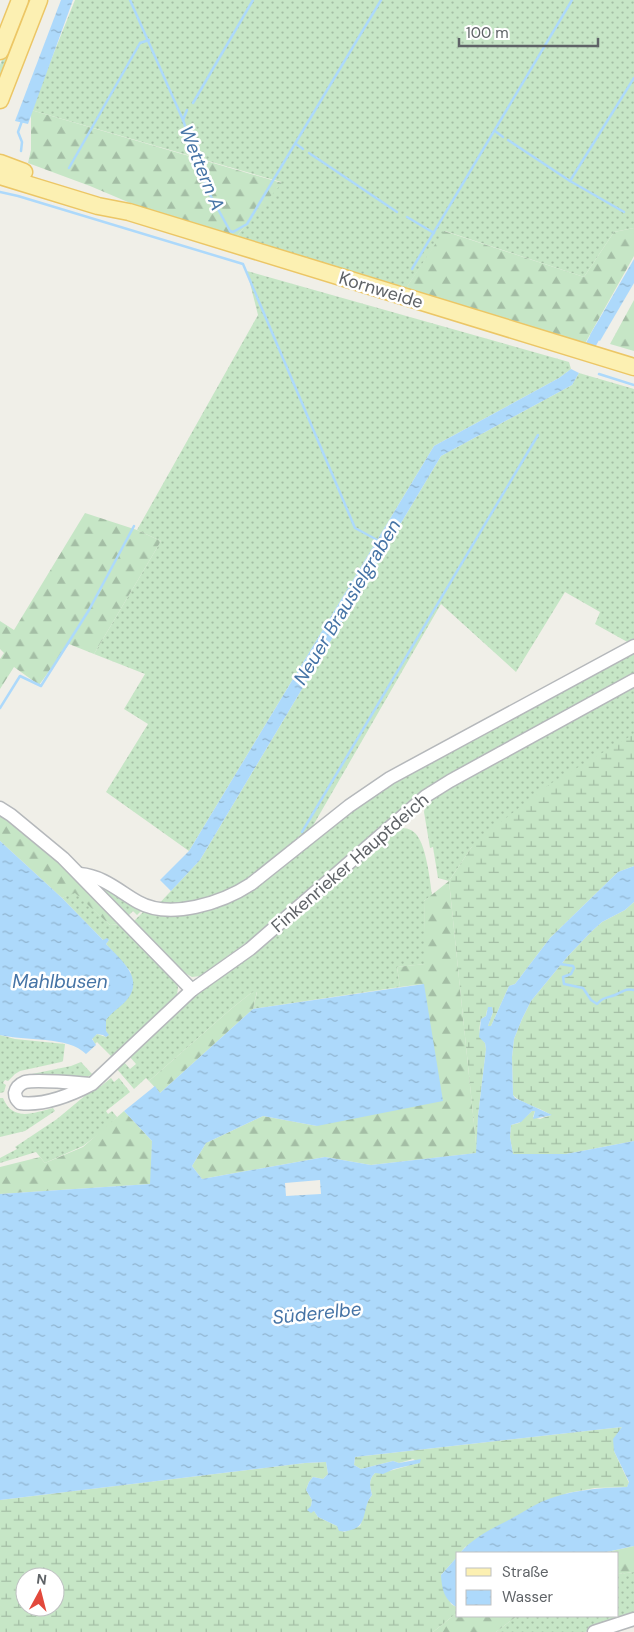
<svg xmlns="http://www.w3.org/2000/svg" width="634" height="1632" viewBox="0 0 634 1632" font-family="'DM Sans',sans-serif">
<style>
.grass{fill:url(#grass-dots)}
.forest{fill:url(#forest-firs)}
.wetland{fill:url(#wetland-marsh);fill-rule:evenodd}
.water{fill:url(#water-ripples)}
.pier{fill:#f0efe8}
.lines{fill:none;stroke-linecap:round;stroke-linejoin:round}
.stream{stroke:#add9fb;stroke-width:2.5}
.canal{stroke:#add9fb;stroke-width:10}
.minor-casing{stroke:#b5b8bb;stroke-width:15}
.major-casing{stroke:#ecc665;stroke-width:19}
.minor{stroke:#fff;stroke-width:12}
.major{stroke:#fcf0b2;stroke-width:16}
.labels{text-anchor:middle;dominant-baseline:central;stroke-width:5;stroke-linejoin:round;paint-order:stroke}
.street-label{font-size:18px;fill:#5f6367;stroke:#fff}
.water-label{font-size:19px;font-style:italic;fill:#4674a6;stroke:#fff}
</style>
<defs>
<pattern id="grass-dots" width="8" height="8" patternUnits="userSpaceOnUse" patternTransform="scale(1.25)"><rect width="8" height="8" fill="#c6e6c6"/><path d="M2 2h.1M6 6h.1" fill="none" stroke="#a4bea5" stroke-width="1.8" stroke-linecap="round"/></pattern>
<pattern id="forest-firs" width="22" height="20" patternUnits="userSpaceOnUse" patternTransform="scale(1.25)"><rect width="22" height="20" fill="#c6e6c6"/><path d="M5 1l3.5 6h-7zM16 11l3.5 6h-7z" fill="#a4bea5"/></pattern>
<pattern id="wetland-marsh" width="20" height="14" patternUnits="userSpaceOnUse" patternTransform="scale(1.25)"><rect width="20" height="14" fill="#c6e6c6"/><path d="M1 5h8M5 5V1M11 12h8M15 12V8" fill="none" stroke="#a4bea5"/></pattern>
<pattern id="water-ripples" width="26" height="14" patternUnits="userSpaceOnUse" patternTransform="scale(1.25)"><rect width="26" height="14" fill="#add9fb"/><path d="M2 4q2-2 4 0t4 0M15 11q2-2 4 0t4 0" fill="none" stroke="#90b4cf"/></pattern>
</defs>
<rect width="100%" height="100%" fill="#f0efe8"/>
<g class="grass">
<path d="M25 0H33L0 87V65Z"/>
<path d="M75 0H634V228L614 232 584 277 445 231 404 291 237 236 281 182 31 110Z"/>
<path d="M247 271 569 362 571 369 559 378 434 446 189 851 106 792 148 724 124 709 145 674 94 654 161 541 137 530 258 315Z"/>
<path d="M579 373 634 389V640L631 644 595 624 600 612 565 592 516 672 441 604 303 843 218 900 154 909 200 860 441 456 572 385Z"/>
<path d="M634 649V675L393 816 257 935 200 976 192 977 183 972 181 973 132 923 146 909 211 906 356 805 419 767 468 743Z"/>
<path d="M634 684V735L471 848 449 881 438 878 433 847 430 848 424 812 426 801Z"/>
<path d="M400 828C406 828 411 829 415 833 426 843 430 880 432 895L424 901 426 964 397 967 400 987 253 1009 257 992 251 993 231 1009 149 1081 146 1078 134 1089 116 1068 124 1062 130 1069 136 1064 130 1057 174 1013 396 829Z"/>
<path d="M96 882 144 908 137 915 133 911 127 917 96 884Z"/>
<path d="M75 892 110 925 120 924 174 980 178 987 177 995 112 1057 97 1042 95 1044 92 1038 97 1034 106 1037 108 1035 106 1031V1020L131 972 106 944 109 940H103L62 898Z"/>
<path d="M0 1035 15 1039 65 1044 63 1061 61 1062 20 1071 15 1074 8 1081 5 1080 3 1083 6 1085 4 1092 0 1093Z"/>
<path d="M81 1062 92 1074 86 1078 32 1074 71 1066Z"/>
<path d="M111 1078 114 1082 119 1078 130 1092 106 1111 108 1114 112 1111 117 1117 108 1127 83 1146 45 1163 36 1152 0 1163V1158L17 1149 15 1147 57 1119 99 1084 101 1086Z"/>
<path d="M0 1098H3C13 1122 33 1113 53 1108L55 1111 25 1131 0 1137Z"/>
<path d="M634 1572V1615L585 1632H496L517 1616H618V1574Z"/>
</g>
<g class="forest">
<path d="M31 110 282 183 235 238 142 208 90 186 28 163 31 150Z"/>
<path d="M634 228V256L583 347 404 291 444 231 584 277 614 232Z"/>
<path d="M634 300V351L610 344Z"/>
<path d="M85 513 137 530 161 541 94 654 69 644 39 685 14 667 0 689V659L4 653 0 649V621L14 630Z"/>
<path d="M0 815 54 855 120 924 110 925 75 893 62 898 0 841Z"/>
<path d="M449 881 477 1153 371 1165 325 1157 202 1179 192 1166 206 1143 263 1116 317 1126 423 984 400 987 397 967 425 964 424 901Z"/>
<path d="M257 991 253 1009 160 1093 149 1081 231 1009 251 993Z"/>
<path d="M124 1111 152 1141 151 1184 0 1194V1167L40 1157 45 1163 83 1147Z"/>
<path d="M634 1546V1572L618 1574V1553H603Z"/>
<path d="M458 1612V1616H517L496 1632H433Z"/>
</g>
<g class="wetland">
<path d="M634 734V866L618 872 550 938 515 984 509 986 491 1026H488L493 1012 487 1010 486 1016 481 1019C479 1028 478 1036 485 1043L486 1049 478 1116 477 1153 449 881 471 848 493 828 550 784Z"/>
<path d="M634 902V1141L566 1154H513L510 1137 511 1125 519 1123 532 1111H535L533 1117 540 1119 551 1115C541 1108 520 1103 513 1095L512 1057 514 1039 522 1019 531 1001 568 956 591 932 602 922 625 910Z"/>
<path d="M622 1427 619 1432 614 1451 629 1483 627 1487 595 1488 568 1493 542 1502 465 1547 460 1553H458V1556L441 1575 451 1604 458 1608V1612L433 1632H0V1500L305 1463 326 1462 328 1474 323 1479 313 1477 309 1482 306 1490 312 1500 311 1506 318 1517 337 1526 344 1532 360 1526C364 1515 365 1504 372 1495 370 1486 368 1480 375 1473 391 1472 404 1466 420 1463L413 1459 399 1463 393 1461 361 1469 354 1465 355 1457ZM25 1577H55V1607H25Z"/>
</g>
<g class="water">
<path d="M61 0H73L28 124 15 121Z"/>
<path d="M634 259V283L600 341 590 335Z"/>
<path d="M571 369 579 373 572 385 441 456 200 860 171 891 160 880 189 851 434 446 559 378Z"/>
<path d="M0 841 62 898 103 940 107 938 109 940 106 944C122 961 147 980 124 1003 118 1009 111 1013 106 1020V1031L109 1035 106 1037 103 1035 97 1034 92 1039 96 1045 86 1054C69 1036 24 1041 0 1035Z"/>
<path d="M634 866V902L625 910 602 922 591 932 568 956 531 1001 522 1019 514 1039 512 1057 513 1095 515 1098 552 1115 533 1119 535 1111H532L521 1122 511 1125 510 1137 513 1154H566L634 1141V1546L602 1553H460C472 1539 490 1529 507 1521 518 1515 529 1508 541 1502 568 1490 598 1488 627 1487L629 1482 614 1451 613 1439 622 1427 355 1457 354 1465 361 1469 393 1461 399 1463 421 1459 420 1463 394 1469 383 1474 375 1473C368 1480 370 1486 372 1495 362 1507 368 1523 354 1529 348 1531 345 1532 339 1531L337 1526 318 1517 314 1511 311 1513 307 1510 311 1506 312 1500 306 1490 309 1482 313 1477 323 1479 328 1474 326 1462 305 1463 0 1500V1194L150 1184 152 1141 124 1111 155 1086 160 1093 253 1009 424 984 443 1101 317 1126 263 1116 206 1143 192 1166 202 1179 325 1157 371 1165 476 1153 478 1116 486 1049 485 1043 479 1037 481 1019 486 1016 488 1007H492L493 1012 488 1026H491L509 986 515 984 550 938 618 872Z"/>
<path d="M458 1556V1608C444 1600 442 1590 441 1575Z"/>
</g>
<path class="pier" d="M320 1180 321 1194 286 1196 285 1183Z"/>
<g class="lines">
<g class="stream">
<path d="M130 0 183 120 208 191 230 231 233 232 247 224 381 0"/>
<path d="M193 103 253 0"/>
<path d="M183 120 187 110"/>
<path d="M495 131 503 137"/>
<path d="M508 140 570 181 624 212"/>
<path d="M296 144 303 149"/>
<path d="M21 151 22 142 18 132 22 121"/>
<path d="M309 153 397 212"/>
<path d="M69 168 140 43 149 40"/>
<path d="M570 181 634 78"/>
<path d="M0 192 18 196 243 264 355 528 379 541"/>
<path d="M407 217 434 233"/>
<path d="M412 269 572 0"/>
<path d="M599 374 634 385"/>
<path d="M0 708 20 676 41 686 89 610 134 526"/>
<path d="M302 832 538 435"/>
<path d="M560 964 573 966 574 968 571 974 563 977 564 984 583 988 591 1000 597 1004C603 997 607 998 615 995 623 992 625 988 634 990"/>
</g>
<path class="canal" d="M590 346 600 328"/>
<defs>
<g id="minor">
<path d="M0 808 11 815 63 858 192 990"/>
<path d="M80 874C103 876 119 891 138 902 170 920 222 903 251 884L349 806 390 778 634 646"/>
<path d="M92 1084C78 1083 36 1079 25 1082 20 1084 16 1088 15 1093 15 1098 17 1100 20 1103 44 1106 71 1095 92 1084L192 990 250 949 426 796 450 781 634 680"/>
<path d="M594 1632 634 1619"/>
</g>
<g id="major">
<path d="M0 51 20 0"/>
<path d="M0 100 39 0"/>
<path d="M0 163 24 172"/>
<path d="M0 176 98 206 129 212 634 367"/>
</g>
</defs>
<use href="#minor" class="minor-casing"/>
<use href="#major" class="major-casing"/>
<use href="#minor" class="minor"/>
<use href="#major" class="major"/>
</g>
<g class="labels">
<g class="street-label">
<text transform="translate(381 290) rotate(17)">Kornweide</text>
<text transform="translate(350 863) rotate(-41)">Finkenrieker Hauptdeich</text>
</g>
<g class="water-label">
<text transform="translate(202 168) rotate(68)">Wettern A</text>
<text transform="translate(347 602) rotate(-59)">Neuer Brausielgraben</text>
<text x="60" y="981">Mahlbusen</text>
<text transform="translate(317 1313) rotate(-6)">Süderelbe</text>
</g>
</g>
<rect x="456" y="1552" width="162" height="65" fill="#ffffff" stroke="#bfc1c2"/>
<rect x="466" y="1568" width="25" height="8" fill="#fcf0b2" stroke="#bfc1c2"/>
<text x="502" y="1577" font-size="15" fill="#5f6367">Straße</text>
<rect x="466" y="1590" width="25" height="15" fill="url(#water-ripples)" stroke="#bfc1c2"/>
<text x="502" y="1602" font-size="15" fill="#5f6367">Wasser</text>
<g transform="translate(40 1592) rotate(7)"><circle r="24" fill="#ffffff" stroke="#bfc1c2"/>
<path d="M0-4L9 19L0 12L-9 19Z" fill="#e2493c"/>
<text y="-8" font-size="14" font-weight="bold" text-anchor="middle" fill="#5f6367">N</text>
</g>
<path d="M459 38v8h139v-8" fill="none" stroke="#5f6367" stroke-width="2.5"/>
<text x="466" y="38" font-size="15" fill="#5f6367" stroke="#ffffff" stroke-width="4" paint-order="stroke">100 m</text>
</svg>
